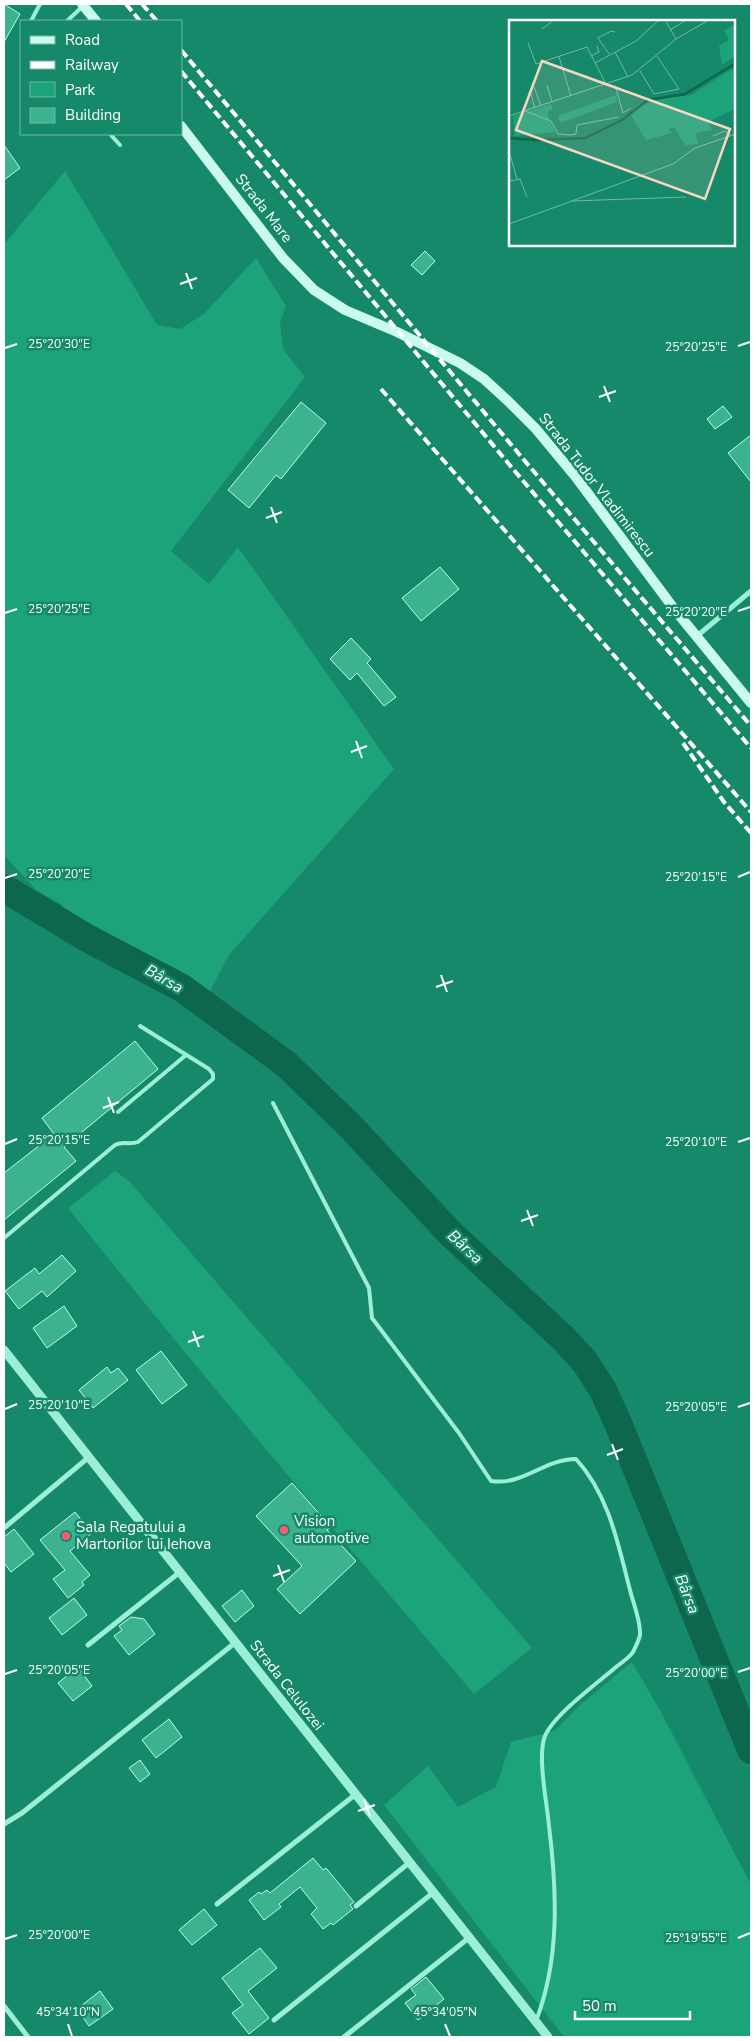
<svg xmlns="http://www.w3.org/2000/svg" width="755" height="2041" viewBox="0 0 755 2041" font-family="'Nunito Sans',sans-serif">
<style>
.green{fill:#1da37c}
.lines{fill:none;stroke-linecap:round;stroke-linejoin:round}
.river{stroke:#0d664e;stroke-width:28}
.building{fill:#3db291;stroke:#c2fbea}
.service{stroke:#9cefd7;stroke-width:4}
.minor{stroke:#9cefd7;stroke-width:5}
.tertiary{stroke:#9cefd7;stroke-width:9}
.secondary{stroke:#cafaed;stroke-width:10}
.rail{stroke:#fff;stroke-width:4;stroke-dasharray:9 4;stroke-linecap:butt}
.ticks{fill:none;stroke:#fff;stroke-width:2}
.poi-dot{fill:#ff5a6f;stroke:#158969;stroke-width:2}
.labels{text-anchor:middle;dominant-baseline:central;stroke-width:5;stroke-linejoin:round;paint-order:stroke}
.street-label{font-size:15px;fill:#fff;stroke:#158969}
.poi-label{font-size:15px;fill:#fff;stroke:#158969;text-anchor:start}
.water-label{font-size:16px;font-style:italic;fill:#fff;stroke:#158969}
.inset-river{fill:none;stroke:#0d664e;stroke-width:2.5}
.inset-road{fill:none;stroke:#73b8a5;stroke-width:1}
.view{fill:#f9d6c2;fill-opacity:0.15;stroke:#f9d6c2;stroke-width:2.5}
.inset-edge{fill:none;stroke:#fff;stroke-width:2.5}
.ticks-label{font-size:12px;text-anchor:middle;fill:#fff;stroke:#158969;stroke-width:5;stroke-linejoin:round;paint-order:stroke}
</style>
<rect width="100%" height="100%" fill="#158969"/>
<g class="green">
<path d="M65 171 157 325 180 329 204 314 256 258 286 306 280 321 283 349 305 377 171 551 209 584 238 547 394 769 229 955 199 1012 44 929 63 905 36 890 4 855V240L6 242Z"/>
<path d="M115 1171 129 1181 532 1648 474 1694C337 1533 199 1373 68 1208Z"/>
<path d="M632 1662 661 1712 751 1885V2037H564L384 1805 428 1766 458 1807 496 1787 511 1742 554 1731 580 1705Z"/>
</g>
<g class="lines">
<path class="river" d="M4 888 87 938 182 988 286 1064 350 1126 450 1233 564 1339 585 1362 603 1390 618 1423 751 1750"/>
</g>
<g class="building">
<path d="M4 4 20 14 4 42Z"/>
<path d="M4 145 20 168 4 180Z"/>
<path d="M425 251 435 261 422 275 411 265Z"/>
<path d="M301 402 326 423 281 479 276 475 249 508 228 490Z"/>
<path d="M723 406 732 417 715 429 707 419Z"/>
<path d="M751 435V482L728 453Z"/>
<path d="M440 567 459 589 421 621 402 598Z"/>
<path d="M351 638 371 659 367 663 396 697 384 706 357 673 350 680 330 659Z"/>
<path d="M135 1041 158 1069 64 1147 76 1161 4 1220V1173L54 1134 42 1118Z"/>
<path d="M62 1255 76 1271 47 1297 42 1291 19 1309 5 1291 35 1268 39 1274Z"/>
<path d="M64 1306 77 1326 47 1348 33 1328Z"/>
<path d="M161 1351 187 1385 162 1404 136 1370Z"/>
<path d="M107 1367 111 1373 118 1368 128 1380 93 1408 79 1390Z"/>
<path d="M292 1483 331 1527 327 1530 356 1561 300 1614 277 1589 302 1566 256 1516Z"/>
<path d="M75 1512 92 1533 70 1551 90 1575 82 1582 84 1585 68 1598 53 1579 65 1570 40 1540Z"/>
<path d="M14 1529 34 1554 11 1572 4 1563V1537Z"/>
<path d="M242 1590 254 1606 235 1622 222 1606Z"/>
<path d="M74 1598 87 1615 62 1635 49 1618Z"/>
<path d="M131 1617 144 1619 155 1634 129 1655 114 1636 122 1630 119 1626Z"/>
<path d="M78 1667 92 1686 73 1701 58 1683Z"/>
<path d="M169 1719 182 1737 156 1758 142 1740Z"/>
<path d="M140 1760 150 1774 140 1782 129 1768Z"/>
<path d="M313 1858 323 1870 326 1868 354 1902 350 1905 353 1909 333 1925 331 1923 323 1929 311 1914 317 1908 300 1887 279 1904 281 1907 264 1920 249 1900 259 1892 261 1894 267 1890 270 1893Z"/>
<path d="M204 1909 217 1925 192 1945 179 1930Z"/>
<path d="M260 1948 277 1968 248 1991 269 2018 249 2034 232 2013 243 2005 222 1978Z"/>
<path d="M426 1977 444 1999 418 2020 405 2003 416 1995 411 1989Z"/>
<path d="M100 1991 113 2009 89 2026 77 2009Z"/>
</g>
<g class="lines">
<g class="service">
<path d="M31 21 40 4"/>
<path d="M67 21 82 7"/>
<path d="M110 134 120 145"/>
<path d="M273 1103 369 1288 372 1318 459 1433 491 1481C523 1486 544 1459 576 1459 609 1495 618 1544 630 1590 633 1603 641 1621 640 1635 639 1640 635 1648 633 1652 629 1658 621 1663 616 1667 598 1683 550 1717 544 1739 538 1761 547 1803 549 1826 557 1891 560 1959 536 2021"/>
<path d="M118 1112 186 1055"/>
<path d="M4 1238 115 1145C123 1141 130 1145 138 1142L213 1079V1074L209 1069 140 1026"/>
</g>
<g class="minor">
<path d="M697 636 751 591"/>
<path d="M4 1528 89 1457"/>
<path d="M88 1645 180 1572"/>
<path d="M4 1824 22 1813 236 1642"/>
<path d="M217 1904 356 1794"/>
<path d="M356 1906 410 1862"/>
<path d="M4 2006 28 2037"/>
<path d="M274 2020 434 1892"/>
<path d="M344 2037 470 1937"/>
</g>
<path class="tertiary" d="M4 1350 548 2037"/>
<g class="secondary">
<path d="M82 4 96 21"/>
<path d="M181 126 283 258 314 290 345 310 397 332 460 363 484 379 508 401 536 429 575 476 675 610 751 703"/>
</g>
<g class="rail">
<path d="M126 4 140 21"/>
<path d="M142 4 157 21"/>
<path d="M181 50 524 460 751 726"/>
<path d="M181 71 513 469 751 748"/>
<path d="M381 389 751 812"/>
<path d="M683 743 724 802 751 833"/>
</g>
</g>
<path class="ticks" d="M186 273 192 289M180 284 197 278M738 346 750 342M5 348 17 344M604 386 610 402M599 397 616 391M271 507 277 523M266 518 282 512M738 611 750 607M5 613 17 609M356 741 362 758M351 752 367 746M738 877 750 872M5 878 17 874M441 975 447 992M436 987 453 981M108 1097 114 1113M103 1108 119 1102M738 1142 750 1138M5 1144 17 1139M527 1210 533 1226M521 1221 538 1215M193 1331 199 1347M188 1342 204 1336M738 1407 750 1403M5 1409 17 1404M612 1444 618 1460M607 1455 623 1449M278 1565 284 1582M273 1576 290 1570M738 1672 750 1668M5 1674 17 1670M364 1799 370 1816M358 1811 375 1805M738 1938 750 1933M5 1939 17 1935M68 2024 72 2036M445 2024 450 2036"/>
<g class="poi-dot">
<circle cx="284" cy="1530" r="5"/>
<circle cx="66" cy="1536" r="5"/>
</g>
<g class="labels">
<g class="street-label">
<text transform="translate(264 208) rotate(52)">Strada Mare</text>
<text transform="translate(597 485) rotate(52)">Strada Tudor Vladimirescu</text>
<text transform="translate(287 1685) rotate(52)">Strada Celulozei</text>
</g>
<g class="poi-label">
<text x="294" y="1521">Vision<tspan x="294" dy="17">automotive</tspan></text>
<text x="76" y="1527">Sala Regatului a<tspan x="76" dy="17">Martorilor lui Iehova</tspan></text>
</g>
<g class="water-label">
<text transform="translate(164 979) rotate(30)">Bârsa</text>
<text transform="translate(465 1247) rotate(43)">Bârsa</text>
<text transform="translate(687 1594) rotate(68)">Bârsa</text>
</g>
</g>
<g transform="translate(509 20)">
<rect width="226" height="226" fill="#158969"/>
<path d="M226 4V36L213 45 210 26 220 20 215 11ZM226 47V89L199 102 203 110 186 113 189 124 176 125 165 107 160 109 163 113 137 120 121 94 134 82 136 85 146 79 182 75ZM107 75 108 82 51 103 49 96ZM42 84 44 89 39 91V95L46 112 6 116 4 96Z" fill="#1da37c"/>
<path class="inset-river" d="M0 118 25 120 76 118 113 100 139 80 176 74 227 43"/>
<path class="inset-road" d="M156 0 167 19M33 9 45 0M161 10 177 0M19 23 27 44 78 27 97 64M106 32 119 57M100 34 89 18 102 11 106 12M82 36 90 32 88 26M50 37 62 76M86 43 127 21 150 0M131 51 145 74 170 69 148 36M38 65 43 82M106 65 114 93 122 88M25 67 32 86M21 71 26 88M16 91 42 101 49 114 61 115 67 114 68 105 110 97M0 96 123 55 167 19 200 0M204 116 216 111 222 115M0 131 8 159M0 158 2 161 11 159 18 177M63 181 177 177M0 204 164 144 186 128 227 114"/>
<path class="view" d="M33 41 221 109 196 179 7 110Z"/>
<rect width="226" height="226" class="inset-edge"/>
</g>
<g class="ticks-label">
<text x="59" y="348">25°20'30"E</text>
<text x="696" y="351">25°20'25"E</text>
<text x="59" y="613">25°20'25"E</text>
<text x="696" y="616">25°20'20"E</text>
<text x="59" y="878">25°20'20"E</text>
<text x="696" y="881">25°20'15"E</text>
<text x="59" y="1144">25°20'15"E</text>
<text x="696" y="1146">25°20'10"E</text>
<text x="59" y="1409">25°20'10"E</text>
<text x="696" y="1411">25°20'05"E</text>
<text x="59" y="1674">25°20'05"E</text>
<text x="696" y="1677">25°20'00"E</text>
<text x="59" y="1939">25°20'00"E</text>
<text x="696" y="1942">25°19'55"E</text>
<text x="68" y="2016">45°34'10"N</text>
<text x="445" y="2016">45°34'05"N</text>
</g>
<rect width="755" height="2041" fill="none" stroke="#ffffff" stroke-width="10"/>
<rect x="20" y="20" width="162" height="115" fill="#158969" stroke="#73b8a5"/>
<rect x="30" y="36" width="25" height="8" fill="#cafaed" stroke="#73b8a5"/>
<text x="65" y="45" font-size="15" fill="#ffffff">Road</text>
<rect x="30" y="61" width="25" height="8" fill="#ffffff" stroke="#73b8a5"/>
<text x="65" y="70" font-size="15" fill="#ffffff">Railway</text>
<rect x="30" y="82" width="25" height="15" fill="#1da37c" stroke="#73b8a5"/>
<text x="65" y="95" font-size="15" fill="#ffffff">Park</text>
<rect x="30" y="108" width="25" height="15" fill="#3db291" stroke="#73b8a5"/>
<text x="65" y="120" font-size="15" fill="#ffffff">Building</text>
<path d="M575 2011v8h115v-8" fill="none" stroke="#ffffff" stroke-width="2.5"/>
<text x="582" y="2011" font-size="15" fill="#ffffff" stroke="#158969" stroke-width="4" paint-order="stroke">50 m</text>
</svg>
